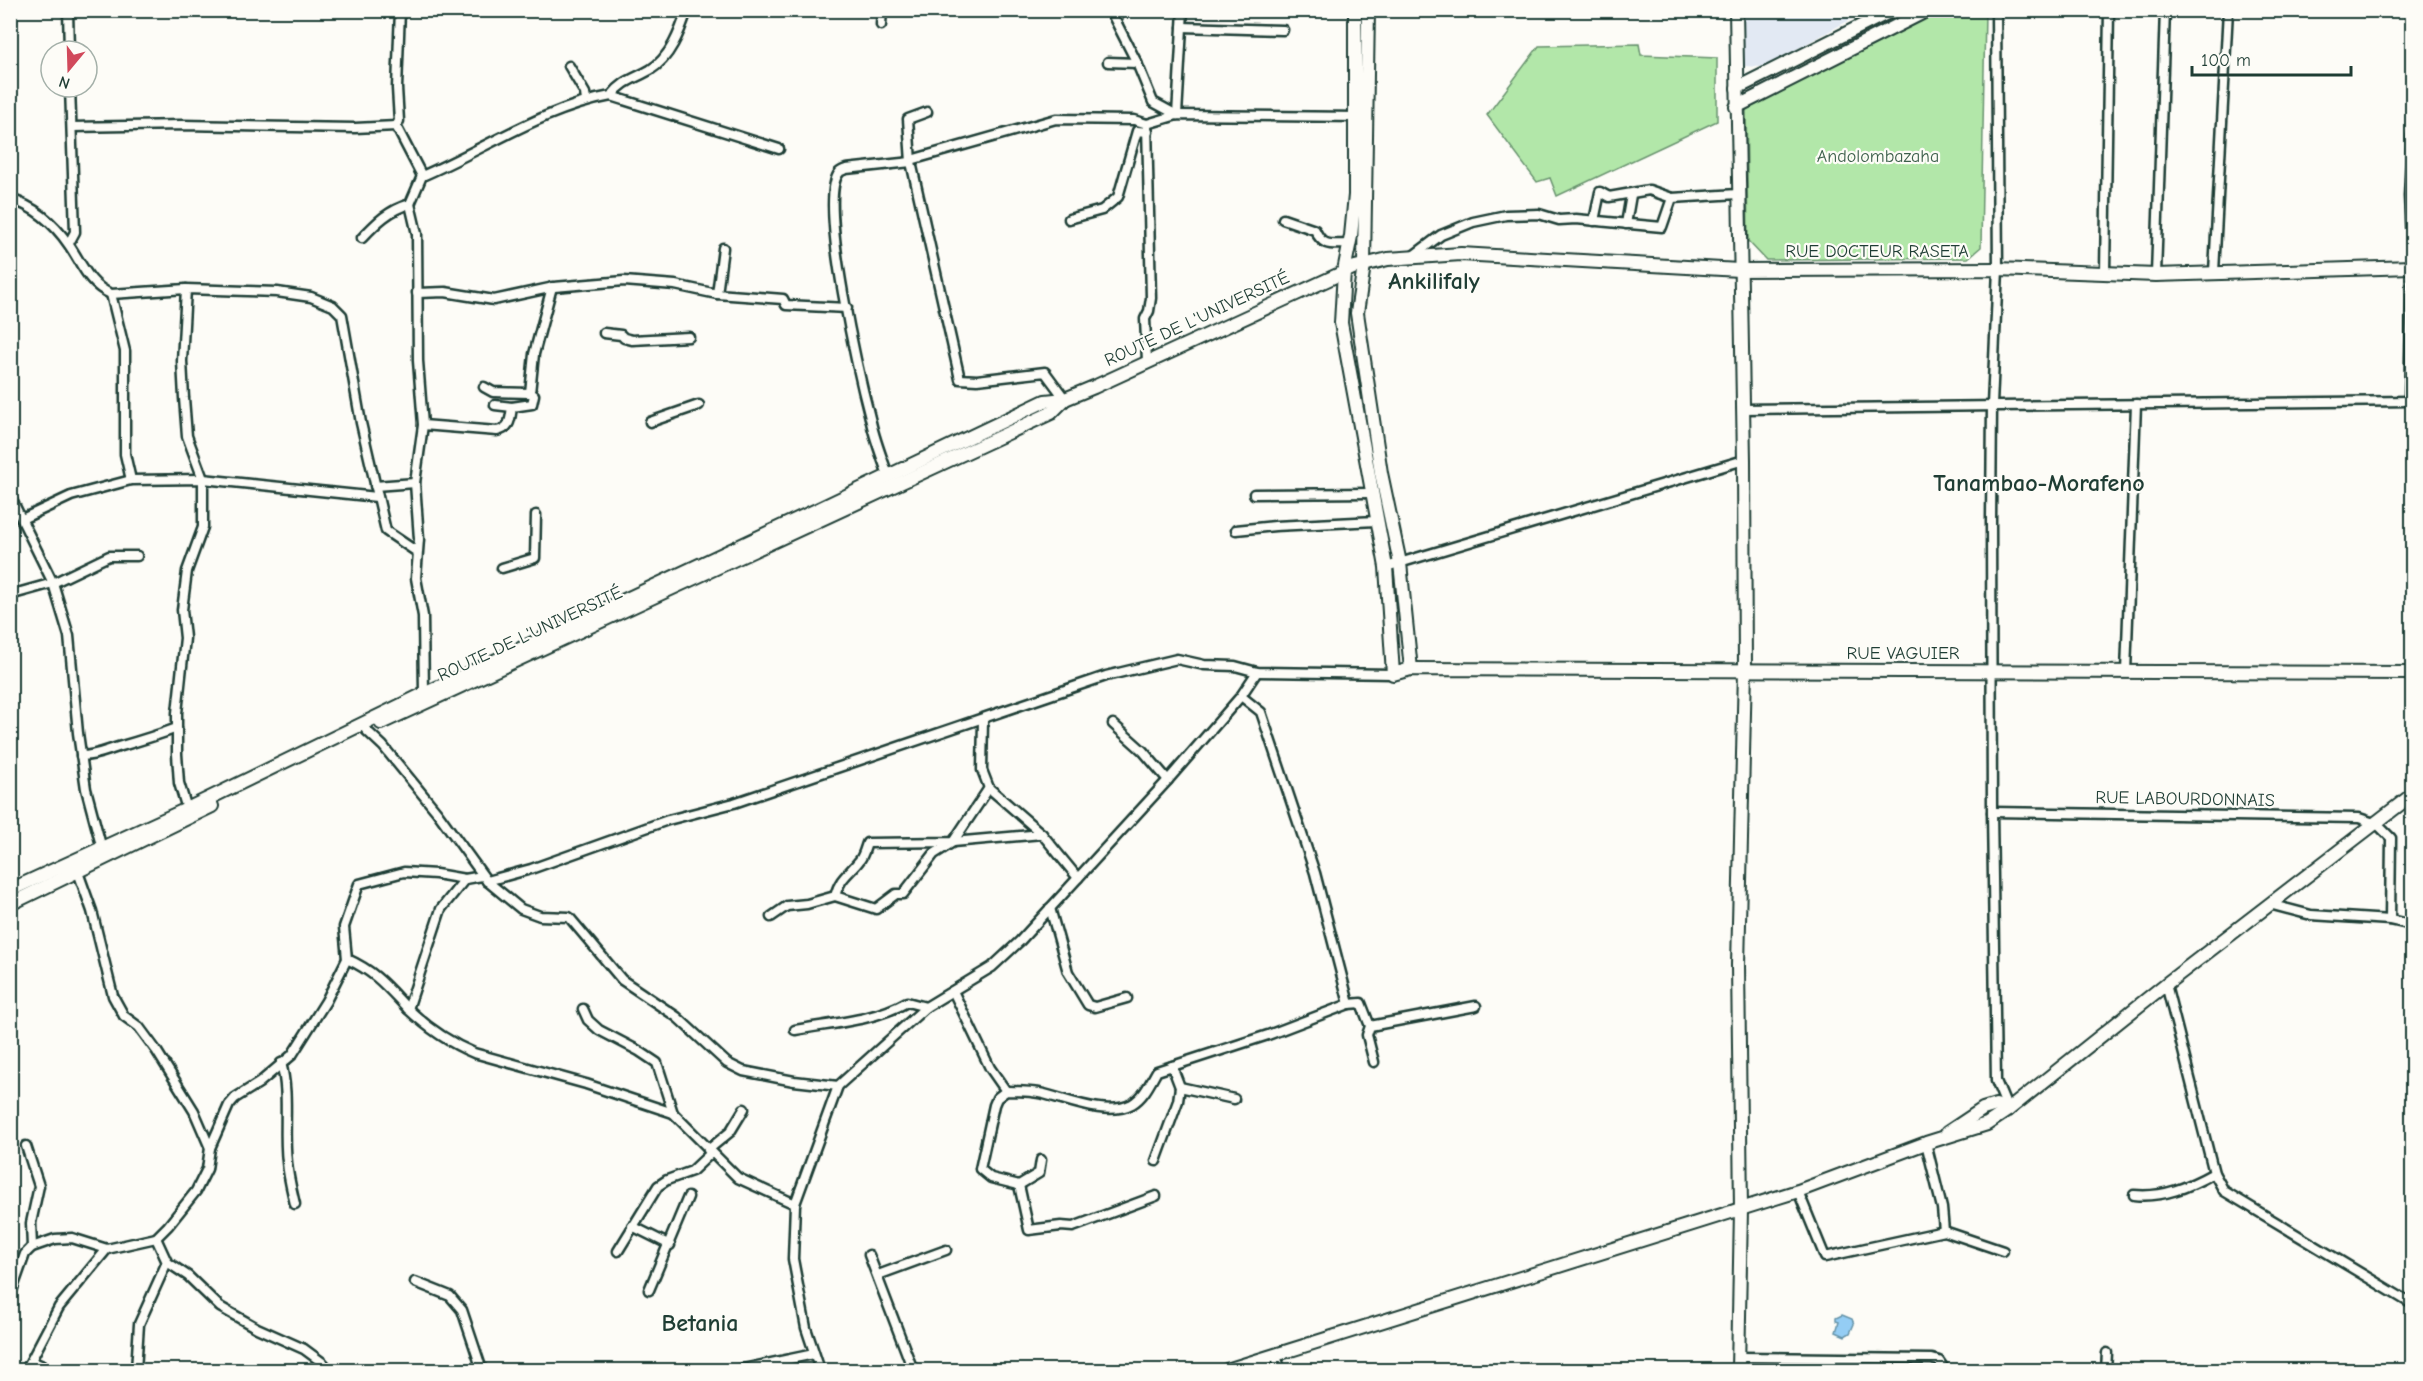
<svg xmlns="http://www.w3.org/2000/svg" width="2423" height="1381" viewBox="0 0 2423 1381" font-family="'Comic Neue',sans-serif">
<style>
.built{fill:#e2e9f3}
.green{fill:#b2e7a9;stroke:#68926e;stroke-width:1.5}
.water{fill:#94cdf4;stroke:#6593a7;stroke-width:1.5}
.lines{fill:none;stroke-linecap:round;stroke-linejoin:round}
.street-casing{stroke:#1f3d34;stroke-width:13}
.secondary-casing{stroke:#1f3d34;stroke-width:16}
.street{stroke:#fdfcf7;stroke-width:8}
.secondary{stroke:#fdfcf7;stroke-width:12}
.labels{text-anchor:middle;dominant-baseline:central;stroke-width:4.5;stroke-linejoin:round;paint-order:stroke}
.park-label{font-size:18px;fill:#3c5f4b;stroke:#fdfcf7}
.street-label{font-size:18px;fill:#1f3d34;stroke:#fdfcf7}
.district-label{font-size:24px;font-weight:bold;fill:#1f3d34;stroke:#fdfcf7}
</style>
<rect width="100%" height="100%" fill="#fdfcf7"/>
<filter id="ink" filterUnits="userSpaceOnUse"><feTurbulence type="fractalNoise" baseFrequency=".0167" numOctaves="2"/><feDisplacementMap in="SourceGraphic" scale="12" xChannelSelector="R" yChannelSelector="G"/><feConvolveMatrix kernelMatrix="1 2 1 2 8 2 1 2 1" color-interpolation-filters="sRGB"/></filter>
<g filter="url(#ink)">
<path class="built" d="M1742 11H1866L1764 67 1742 66Z"/>
<g class="green">
<path d="M1938 11H1985L1981 247 1968 258 1766 260 1748 241 1746 105Z"/>
<path d="M1639 44 1641 55 1717 58V121L1557 196 1550 178 1537 182 1487 115 1539 46Z"/>
</g>
<path class="water" d="M1842 1315 1852 1319 1854 1324 1850 1333 1845 1336 1836 1332 1839 1322 1836 1321V1318Z"/>
<g class="lines">
<defs>
<g id="street">
<path d="M68 10 69 51"/>
<path d="M1110 10 1137 63 1153 102 1177 115"/>
<path d="M1996 10 1998 269 1992 405 1991 522 1992 812 1996 1081 2008 1110"/>
<path d="M881 25 882 10"/>
<path d="M1182 27 1283 30"/>
<path d="M1108 62 1137 63"/>
<path d="M569 66 585 93 586 101"/>
<path d="M611 96C624 80 634 79 650 70 670 58 680 32 687 10"/>
<path d="M927 112 908 119 911 162 960 379 977 380 1045 372 1065 399"/>
<path d="M1177 115 1183 10"/>
<path d="M1147 124 1151 298 1149 311 1145 319 1147 361"/>
<path d="M396 126 399 121 397 88 400 10"/>
<path d="M72 127 182 125 355 128 396 126 422 176"/>
<path d="M2412 135 2409 196 2412 260"/>
<path d="M911 160 1056 119 1134 120 1147 124 1177 115 1360 117"/>
<path d="M10 199C36 207 54 223 69 245 82 264 89 285 111 294L186 289 277 292 311 297 333 306 342 315 361 423 386 531 417 552"/>
<path d="M410 204 417 234 418 361 423 425 415 483 419 539 416 578 423 616 424 694"/>
<path d="M1069 219 1102 210 1118 197 1137 131 1148 132"/>
<path d="M1283 219 1315 230C1323 248 1332 244 1350 244"/>
<path d="M1594 221 1600 192 1609 197 1649 190 1672 198 1738 194"/>
<path d="M1626 224 1631 195"/>
<path d="M362 238C377 222 389 210 410 204L422 176C485 149 544 108 611 96L779 149"/>
<path d="M69 243 75 232 70 87"/>
<path d="M723 248 717 294 783 299 786 305 847 308"/>
<path d="M1413 256 1441 235 1473 222 1506 215 1539 214 1559 220 1576 219 1662 227 1672 198"/>
<path d="M2105 272 2109 10"/>
<path d="M2214 272 2228 10"/>
<path d="M2156 275 2165 10"/>
<path d="M186 289 182 361 184 398 187 436 203 479V527L187 571 182 610 185 638 177 713V754L179 783 187 809"/>
<path d="M417 293 445 292 494 300 554 287 624 281 675 285 717 294"/>
<path d="M111 294 125 351V454L131 480"/>
<path d="M604 333 621 335 624 338 632 340 689 337"/>
<path d="M484 387 493 392 530 393 534 354 552 287"/>
<path d="M2409 401 2412 279"/>
<path d="M495 405 512 407 532 404 534 395 530 393"/>
<path d="M1742 409 2412 401"/>
<path d="M650 422 699 405"/>
<path d="M423 425 497 431C511 428 510 419 512 407"/>
<path d="M888 475C882 458 875 440 871 422 861 384 817 199 839 173 840 171 844 170 846 169L911 162"/>
<path d="M375 486 415 483"/>
<path d="M1254 494 1371 493"/>
<path d="M10 496 53 583 69 636 78 733 86 789 102 849"/>
<path d="M22 519 71 496 131 480 203 479 377 497"/>
<path d="M1236 530 1275 526 1376 521"/>
<path d="M1386 567 1744 460"/>
<path d="M502 568 535 558 536 515"/>
<path d="M10 595 53 583 109 556H137"/>
<path d="M2126 672 2136 404"/>
<path d="M1241 696 1261 712 1315 873 1349 1004"/>
<path d="M983 720 982 770 989 788 1042 834 1078 878"/>
<path d="M1113 724 1143 751 1168 780"/>
<path d="M366 730 383 746 437 812 487 881 521 909 540 916 569 917 622 980 677 1017 727 1063 743 1071 794 1081 838 1086"/>
<path d="M81 756C95 756 105 751 118 747 139 741 156 736 177 728"/>
<path d="M1992 812 2359 818 2377 824 2391 838 2390 920 2311 915 2269 904"/>
<path d="M487 881 531 869 668 820 734 803 1106 676 1177 659 1204 665 1235 666 1257 672 1393 674"/>
<path d="M835 896 876 909 896 894H903L934 854 953 842 989 788"/>
<path d="M1050 908 1068 972 1088 1005 1095 1007 1127 998"/>
<path d="M771 917 787 906 807 904 835 896C840 877 849 874 859 861 863 857 865 849 867 843L953 842 1042 834"/>
<path d="M2390 920 2412 925"/>
<path d="M347 959 344 927 359 884 404 872 436 874 465 879"/>
<path d="M2166 984 2214 1173 2224 1191 2412 1304"/>
<path d="M953 991 990 1068 1006 1091"/>
<path d="M408 1009 441 909 465 879 482 876"/>
<path d="M583 1009 588 1020 599 1030 639 1051 657 1063 673 1113"/>
<path d="M1370 1026 1476 1006"/>
<path d="M795 1030C833 1023 874 1021 907 1002L926 1007"/>
<path d="M281 1063C290 1095 283 1129 287 1162 288 1176 292 1191 295 1204"/>
<path d="M1180 1087 1234 1099"/>
<path d="M1926 1143 1942 1208 1944 1231"/>
<path d="M26 1146 39 1186 31 1223 32 1247"/>
<path d="M210 1148 229 1105 235 1098 259 1083 292 1055 326 1001 347 959C376 972 387 987 408 1009 427 1027 450 1043 474 1053L586 1084 673 1113 738 1178 795 1204"/>
<path d="M708 1150 730 1132 744 1109"/>
<path d="M1041 1160 1039 1173 1019 1185 991 1178 980 1169 994 1105 997 1098 1006 1091C1019 1091 1032 1091 1044 1094 1068 1100 1108 1117 1132 1104 1144 1097 1150 1083 1157 1071L1268 1035 1349 1004 1361 1003 1370 1026 1367 1035 1374 1062"/>
<path d="M1156 1161 1178 1101 1180 1087 1172 1066"/>
<path d="M1019 1185 1029 1230 1061 1226 1073 1227 1156 1196"/>
<path d="M1798 1191 1825 1257 1944 1231 2003 1251"/>
<path d="M2134 1195C2163 1198 2189 1187 2214 1173"/>
<path d="M632 1226 670 1245"/>
<path d="M156 1238 167 1262 188 1276 220 1307 257 1328 304 1349 323 1363 329 1370"/>
<path d="M618 1251 658 1186 667 1180 692 1171 711 1153"/>
<path d="M869 1255 913 1370"/>
<path d="M878 1275 946 1250"/>
<path d="M415 1282 450 1296 462 1310 482 1370"/>
<path d="M10 1289 13 1288 25 1254 32 1247 55 1239 72 1238 107 1249"/>
<path d="M649 1290 688 1197"/>
<path d="M1276 1354 1280 1370"/>
<path d="M1739 1357 1932 1359 1939 1361 1945 1370"/>
<path d="M31 1361 52 1370"/>
<path d="M26 1370 59 1307 107 1249 156 1238 168 1226 196 1191 207 1169 210 1148 194 1111 156 1050 139 1027 124 1016 113 996 92 911 78 872"/>
<path d="M136 1370 139 1324 167 1262"/>
<path d="M738 1370 814 1354"/>
<path d="M820 1370 806 1328 793 1259 795 1204 838 1086 926 1007 992 967 1020 941 1168 780 1241 696 1257 672"/>
<path d="M2106 1370 2107 1353"/>
</g>
<g id="secondary">
<path d="M1355 10V195L1351 236 1344 271 1341 323 1386 567 1393 674 1411 669 2412 673"/>
<path d="M1368 10 1364 265 1357 313 1381 473 1400 563 1411 669"/>
<path d="M1736 10 1744 460 1745 670 1738 965 1741 1209 1738 1370"/>
<path d="M2409 10 2412 15"/>
<path d="M1737 88 1893 10"/>
<path d="M1736 107 1928 10"/>
<path d="M381 723 1051 413 1065 399"/>
<path d="M10 890 187 809 424 694 823 507 1045 401 1065 399 1094 387 1355 267 1388 259 1461 254 1739 270 1998 269 2156 275 2412 267"/>
<path d="M10 904 212 806"/>
<path d="M1947 1133 1983 1109 1996 1105 2008 1110"/>
<path d="M1227 1370 1798 1191 1926 1143 1987 1124 2008 1110 2166 984 2412 795"/>
</g>
</defs>
<use href="#street" class="street-casing"/>
<use href="#secondary" class="secondary-casing"/>
<use href="#street" class="street"/>
<use href="#secondary" class="secondary"/>
</g>
</g>
<g class="labels">
<g class="park-label">
<text x="1878" y="156">Andolombazaha</text>
</g>
<g class="street-label">
<text x="1877" y="251">RUE DOCTEUR RASETA</text>
<text transform="translate(1197 319) rotate(-25)">ROUTE DE L'UNIVERSITÉ</text>
<text transform="translate(530 634) rotate(-25)">ROUTE DE L'UNIVERSITÉ</text>
<text x="1903" y="653">RUE VAGUIER</text>
<text transform="translate(2185 799) rotate(1)">RUE LABOURDONNAIS</text>
</g>
<g class="district-label">
<text x="1434" y="281">Ankilifaly</text>
<text x="2039" y="483">Tanambao-Morafeno</text>
<text x="700" y="1323">Betania</text>
</g>
</g>
<rect width="2423" height="1381" fill="none" stroke="#fdfcf7" stroke-width="36"/>
<rect x="18" y="18" width="2387" height="1345" fill="none" stroke="#1f3d34" stroke-width="2" filter="url(#ink)"/>
<g transform="translate(69 69) rotate(199)"><circle r="28" fill="#fdfcf7" stroke="#a4b0a9" stroke-width="1.5"/>
<path d="M0-4.5L10 22L0 15L-10 22Z" fill="#d1495b"/>
<text y="-9" font-size="16" font-weight="bold" text-anchor="middle" fill="#1f3d34">N</text>
</g>
<path d="M2192 66v9h159v-9" fill="none" stroke="#1f3d34" stroke-width="3"/>
<text x="2201" y="66" font-size="18" fill="#1f3d34" stroke="#fdfcf7" stroke-width="4.5" paint-order="stroke">100 m</text>
</svg>
